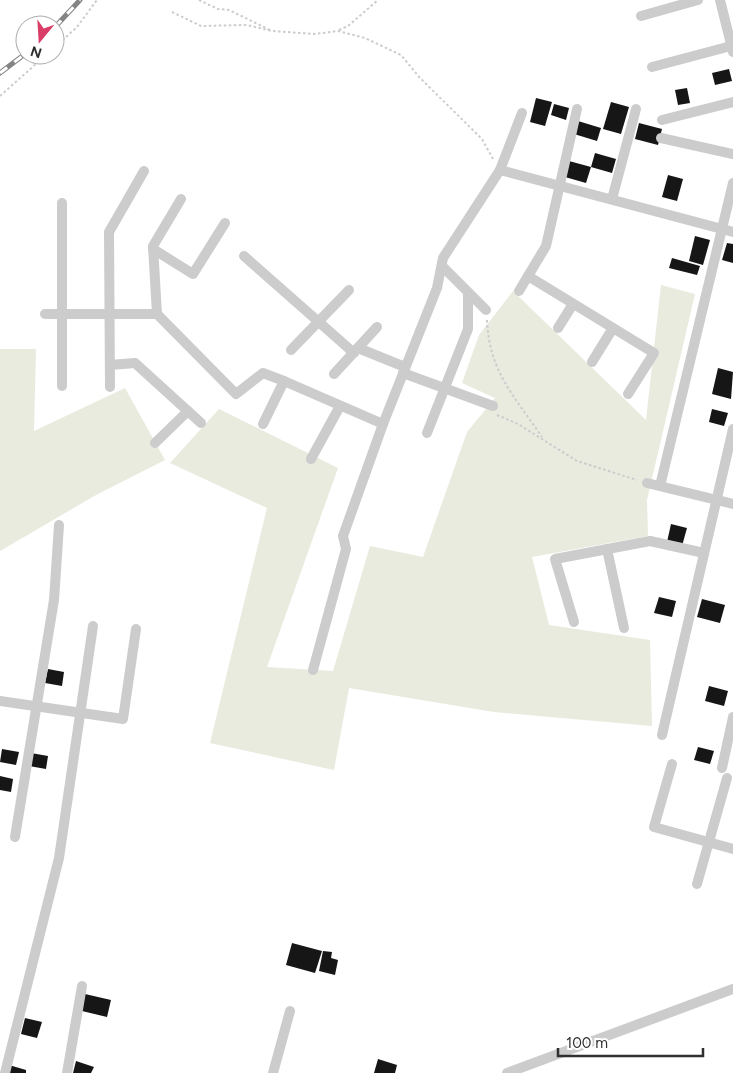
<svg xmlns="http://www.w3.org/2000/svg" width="733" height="1073" viewBox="0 0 733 1073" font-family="Figtree,sans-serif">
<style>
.green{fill:#e8ebde}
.building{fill:#161616}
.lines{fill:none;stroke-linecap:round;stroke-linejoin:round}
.path{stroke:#ccc;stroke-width:2;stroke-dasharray:2.5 2.5;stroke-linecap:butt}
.minor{stroke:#ccc;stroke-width:10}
.rail-casing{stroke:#848484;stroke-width:5}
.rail{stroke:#fff;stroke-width:3;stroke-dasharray:9;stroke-linecap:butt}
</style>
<rect width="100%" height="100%" fill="#fff"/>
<g class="green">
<path d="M661 285 695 294 647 500 648 536 532 557 549 625 650 640 652 726 494 712 349 688 334 770 210 743 267 508 170 463 219 409 338 468 267 667 333 671 370 546 423 557 467 432 495 398 462 383 479 335 513 291 646 420Z"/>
<path d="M0 349H36L34 431 125 388 165 460 96 495 0 551Z"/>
</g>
<g class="building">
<path d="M729 69 732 81 715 85 712 73Z"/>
<path d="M687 88 690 103 678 105 675 90Z"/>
<path d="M536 98 552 102 545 126 530 122Z"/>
<path d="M611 102 629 107 621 134 603 129Z"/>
<path d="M554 104 569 108 566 120 551 115Z"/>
<path d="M578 121 601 128 597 141 574 134Z"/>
<path d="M639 123 662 129 658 145 635 139Z"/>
<path d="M595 153 616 159 612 173 591 167Z"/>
<path d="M569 161 591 167 586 183 565 177Z"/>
<path d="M668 175 683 179 677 201 662 197Z"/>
<path d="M695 236 710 240 703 265 689 261Z"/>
<path d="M727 243 733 244V263L722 260Z"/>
<path d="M672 258 700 266 697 275 669 268Z"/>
<path d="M718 368 733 372 731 399 712 394Z"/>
<path d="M712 409 728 413 724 426 709 422Z"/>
<path d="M671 524 687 528 682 546 667 542Z"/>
<path d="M659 597 676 601 672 617 654 613Z"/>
<path d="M702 599 725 605 720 623 697 617Z"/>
<path d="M48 669 64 672 62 686 45 683Z"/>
<path d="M709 686 728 691 724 706 705 701Z"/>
<path d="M698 747 714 751 710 764 694 760Z"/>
<path d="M2 749 19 752 16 765 0 762Z"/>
<path d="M31 753 48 756 46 769 29 766Z"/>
<path d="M0 776 13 779 11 792 0 790Z"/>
<path d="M292 943 322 951 315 973 286 965Z"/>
<path d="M323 951 332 952 331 958 338 960 335 975 319 971Z"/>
<path d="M85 994 111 1000 107 1017 82 1011Z"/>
<path d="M25 1018 42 1022 37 1038 21 1034Z"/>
<path d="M378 1059 397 1065 395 1073H374Z"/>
<path d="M76 1061 94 1067 91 1073H73Z"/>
<path d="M9 1065 26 1070V1073H7Z"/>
</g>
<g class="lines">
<g class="path">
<path d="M199 0 218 9 229 10 270 30"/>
<path d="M172 12 201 26 247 25 272 31 315 34 338 31 365 38 401 55 420 78 482 139 493 159"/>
<path d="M339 30 348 26 378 0"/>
<path d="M55 47 77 27 97 0"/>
<path d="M0 96 46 55"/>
<path d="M487 320C489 371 514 396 542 437"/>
<path d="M497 415 518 424 577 461 637 480"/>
</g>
<g class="minor">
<path d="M720 0 733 52"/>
<path d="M641 16 698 0"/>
<path d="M652 67 731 46"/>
<path d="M662 120 733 102"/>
<path d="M661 138 733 154"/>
<path d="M500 170 522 113"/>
<path d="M612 199 636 109"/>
<path d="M62 203V386"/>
<path d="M153 249 193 274 225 223"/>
<path d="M244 256 354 353"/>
<path d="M442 266 486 310"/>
<path d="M528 276 654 353 628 394"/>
<path d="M519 291 546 246 577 109"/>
<path d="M45 314H157L236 394 263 373 284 381"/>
<path d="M157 314 153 246 181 199"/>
<path d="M558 328 573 304"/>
<path d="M358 348 405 367"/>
<path d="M291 350 349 290"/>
<path d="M592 362 613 328"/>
<path d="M110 365 135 363 201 423"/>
<path d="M403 373 493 406"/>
<path d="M334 374 377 327"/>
<path d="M110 387 109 232 144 171"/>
<path d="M263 424 284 381 383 424"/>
<path d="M427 433 468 329V293"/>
<path d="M155 443 188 411"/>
<path d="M311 459 340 406"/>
<path d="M647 483 733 504"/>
<path d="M660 486 733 183"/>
<path d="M607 549 624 628"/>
<path d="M574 622 555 559 650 541 704 553"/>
<path d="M313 670 346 549 343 536 383 424 437 288 443 258 500 170 733 232"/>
<path d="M0 701 123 719 136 629"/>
<path d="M662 735 733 429"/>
<path d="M672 764 654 827 733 849"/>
<path d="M722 768 733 717"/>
<path d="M15 837 54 600 59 525"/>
<path d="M697 884 727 778"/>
<path d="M5 1073 59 858 93 626"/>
<path d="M67 1073 82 986"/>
<path d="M273 1073 290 1011"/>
<path d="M507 1073 733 989"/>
</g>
<defs>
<g id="rail">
<path d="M55 27 80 0"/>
<path d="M0 73 25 54"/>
</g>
</defs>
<use href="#rail" class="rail-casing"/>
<use href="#rail" class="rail"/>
</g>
<g transform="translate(40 40) rotate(198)"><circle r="24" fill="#ffffff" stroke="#acacac"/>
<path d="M0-4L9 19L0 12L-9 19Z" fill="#da3d68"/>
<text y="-8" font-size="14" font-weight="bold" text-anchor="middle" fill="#2f2f2f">N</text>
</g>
<path d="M558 1048v8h145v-8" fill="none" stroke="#2f2f2f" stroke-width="2.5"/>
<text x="566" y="1048" font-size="15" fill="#2f2f2f" stroke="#ffffff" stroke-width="4" paint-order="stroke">100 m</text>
</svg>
